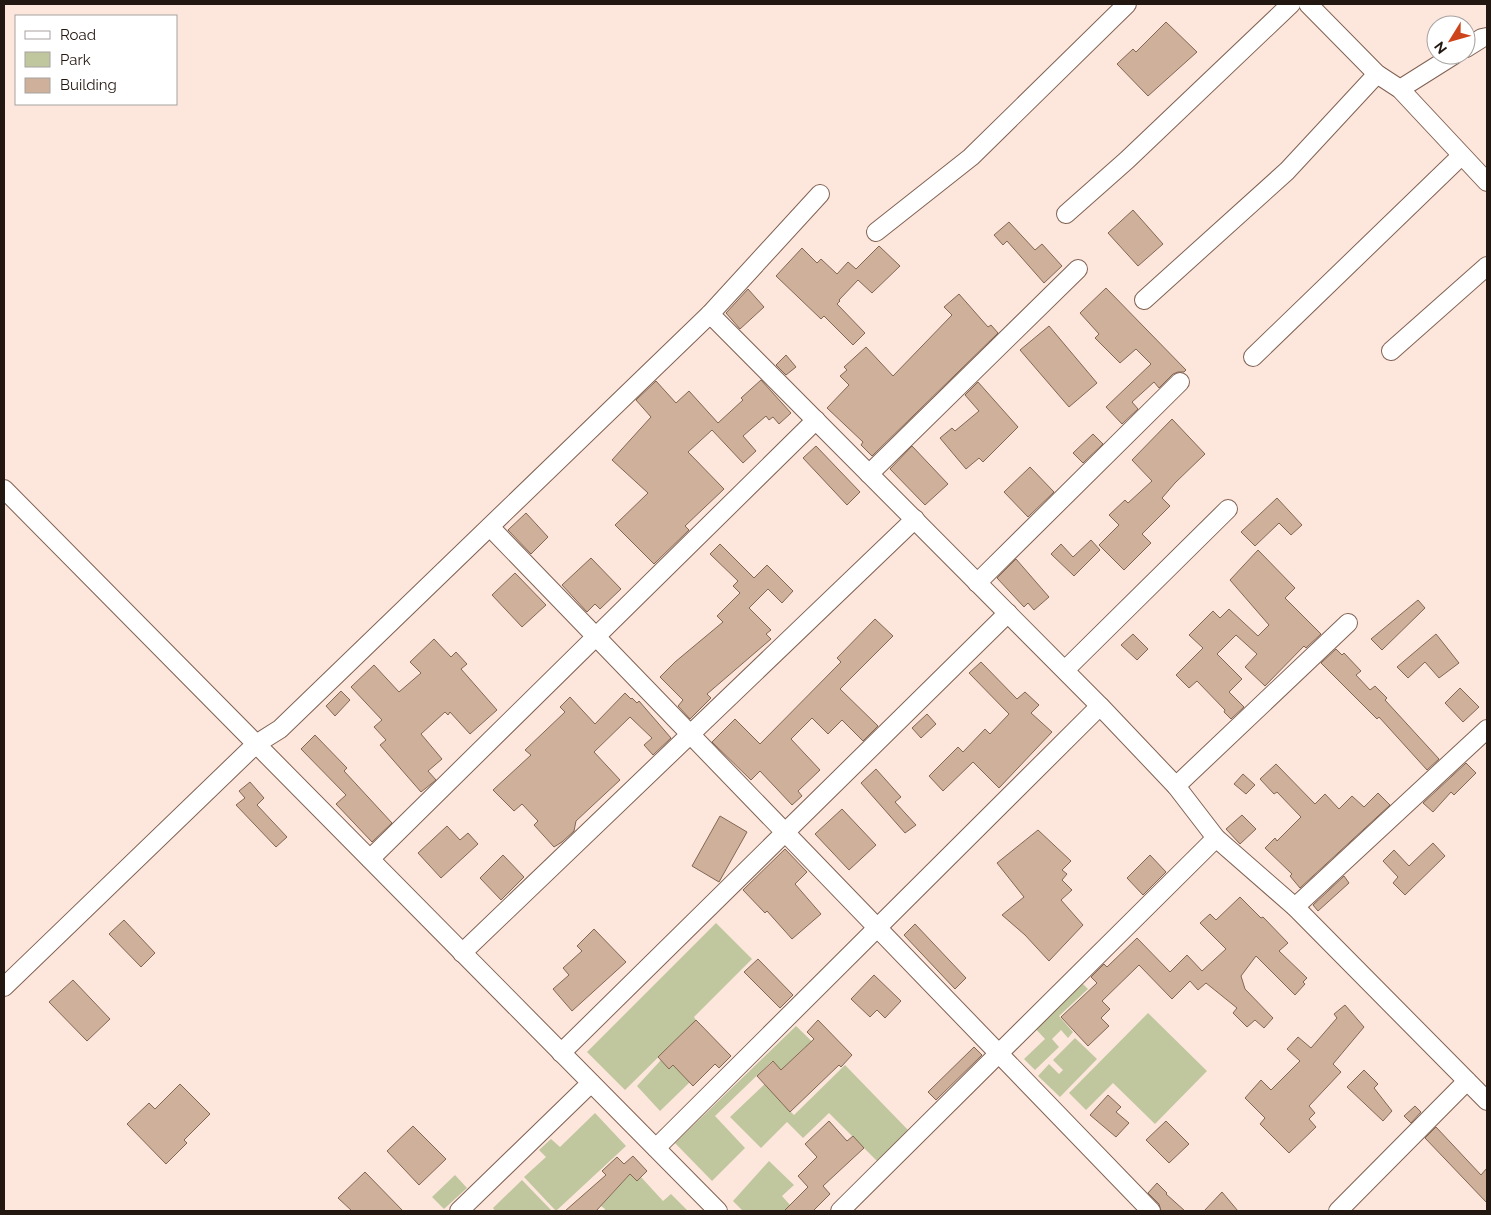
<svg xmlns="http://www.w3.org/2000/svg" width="1491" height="1215" viewBox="0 0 1491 1215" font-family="Raleway,sans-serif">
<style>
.green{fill:#c0c79f}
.building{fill:#cfb19b;stroke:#826753}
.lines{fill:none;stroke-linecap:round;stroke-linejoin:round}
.street-casing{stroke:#816253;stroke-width:20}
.street{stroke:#fff;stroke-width:18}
</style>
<rect width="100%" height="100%" fill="#fde7dd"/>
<g class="green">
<path d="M716 923 752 959 694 1017 696 1020 625 1090 587 1052Z"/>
<path d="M1081 982 1088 989 1059 1016 1073 1032 1068 1038 1061 1030 1052 1039 1059 1047 1035 1070 1024 1059 1045 1039 1033 1026Z"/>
<path d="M1148 1013 1207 1071 1155 1124 1113 1083 1086 1110 1069 1093Z"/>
<path d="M796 1026 827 1056 820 1063 805 1047 793 1059 783 1072 772 1061 715 1116 745 1148 712 1181 675 1143Z"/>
<path d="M1075 1038 1097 1059 1060 1097 1038 1076 1049 1064 1059 1074 1063 1070 1053 1060Z"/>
<path d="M661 1060 669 1069 673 1065 690 1082 660 1111 637 1086Z"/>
<path d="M845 1065 909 1131 878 1162 829 1113 803 1138 787 1122 761 1148 730 1117 770 1079 781 1102 794 1115Z"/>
<path d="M595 1113 626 1146 556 1211 524 1177 546 1157 539 1150 551 1139 560 1147Z"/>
<path d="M769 1161 794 1185 782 1196 790 1205 786 1209 787 1211H743L733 1201Z"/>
<path d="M630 1174 637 1181 641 1177 663 1201 671 1194 688 1211H604L605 1209 601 1206Z"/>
<path d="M455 1175 467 1188 444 1209 432 1197Z"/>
<path d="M522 1180 552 1211H495L493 1208Z"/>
</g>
<g class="building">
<path d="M1166 22 1197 52 1148 96 1117 64 1133 49 1136 52Z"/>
<path d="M1133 210 1163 244 1138 266 1108 233Z"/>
<path d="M1009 222 1035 250 1042 244 1062 266 1044 283 1007 241 1003 245 994 235Z"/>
<path d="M879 246 900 266 872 293 858 280 839 300 840 301 837 304 865 333 853 345 824 316 821 319 776 276 802 248 817 263 821 259 837 274 848 262 856 269Z"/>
<path d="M1106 288 1186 370 1184 372H1178L1173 374 1159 388 1154 382 1132 402 1138 409 1122 424 1106 407 1151 364 1136 349 1120 363 1095 338 1099 334 1080 313Z"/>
<path d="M748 289 764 307 740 329 726 313Z"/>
<path d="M959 294 988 327 991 325 998 333 872 456 861 445 863 442 827 408 849 385 840 376 847 370 844 367 866 347 893 376 952 315 944 307Z"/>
<path d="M1049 326 1097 383 1069 407 1020 350Z"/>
<path d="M786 355 796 367 786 375 776 365Z"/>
<path d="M761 380 791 413 779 424 773 417 769 420 766 416 743 436 756 451 743 463 712 430 688 452 724 489 685 526 689 530 654 564 615 525 648 493 612 460 651 417 636 400 656 381 676 403 689 391 718 423 743 400 741 398Z"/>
<path d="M978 382 1018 427 983 462 979 458 966 469 940 438 952 428 955 431 979 411 965 395Z"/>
<path d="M1172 419 1205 454 1175 483 1162 498 1170 506 1142 534 1151 543 1124 570 1099 545 1119 525 1109 515 1125 500 1128 503 1152 481 1132 460Z"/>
<path d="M1093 434 1103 444 1083 463 1073 453Z"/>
<path d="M816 446 860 492 847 505 803 458Z"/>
<path d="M912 446 948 484 925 505 890 469Z"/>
<path d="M1030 467 1054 492 1028 517 1004 492Z"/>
<path d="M1277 498 1302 525 1291 535 1279 523 1255 546 1241 532Z"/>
<path d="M526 513 548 537 531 554 508 530Z"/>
<path d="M1091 540 1100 550 1074 576 1051 554 1061 544 1073 557Z"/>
<path d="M720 544 754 578 767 565 793 591 782 603 768 589 749 608 771 630 766 634 771 639 707 694 711 698 690 719 678 706 683 700 660 677 675 662 723 622 717 616 740 593 733 586 738 581 710 554Z"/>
<path d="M1258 550 1295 588 1285 598 1321 634 1306 648 1304 646 1265 686 1245 667 1257 654 1236 635 1217 654 1242 679 1229 692 1244 707 1231 719 1224 712 1225 710 1197 681 1189 688 1176 675 1203 648 1189 635 1213 611 1220 618 1229 609 1258 636 1269 625 1230 580Z"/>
<path d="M591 558 621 589 600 609 595 604 587 612 562 585Z"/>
<path d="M1016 559 1049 597 1034 610 1028 603 1024 607 997 578Z"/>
<path d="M515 573 546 605 522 627 492 595Z"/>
<path d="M1418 600 1425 608 1382 650 1371 639Z"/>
<path d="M875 619 893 636 840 689 878 726 863 741 842 720 828 734 812 718 791 739 820 770 798 791 802 796 792 805 760 771 751 780 712 742 735 719 760 744 841 662 837 658Z"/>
<path d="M1133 634 1148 649 1137 660 1121 645Z"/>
<path d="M1436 634 1459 663 1439 678 1425 662 1408 678 1397 667Z"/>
<path d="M434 639 451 657 456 652 467 664 461 669 497 710 470 734 450 712 448 715 445 712 421 734 442 759 428 771 436 780 421 792 380 745 386 740 374 727 382 720 351 687 374 665 399 692 421 673 410 662Z"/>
<path d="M1336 649 1342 655 1344 653 1361 671 1356 675 1370 690 1375 686 1387 698 1385 700 1439 759 1427 770 1379 717 1377 719 1321 663Z"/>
<path d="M981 662 1017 699 1025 692 1039 705 1031 713 1052 732 999 788 973 762 943 791 929 776 958 747 963 752 985 729 990 734 1009 714 969 673Z"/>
<path d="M1460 688 1479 707 1463 722 1445 703Z"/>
<path d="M341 691 350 700 335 716 326 706Z"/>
<path d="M625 693 631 699 632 698 637 703 639 701 671 738 653 755 644 745 652 738 630 717 594 752 620 780 576 821 574 831 562 842 554 847 534 825 538 821 522 804 514 811 493 790 531 755 525 750 565 712 560 707 570 697 595 724Z"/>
<path d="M927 714 936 724 921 738 912 728Z"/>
<path d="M315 735 347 768 344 771 392 823 372 842 336 804 346 795 301 749Z"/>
<path d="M1466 763 1476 773 1454 795 1451 792 1433 812 1423 803Z"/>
<path d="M1276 764 1315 804 1325 794 1339 809 1352 796 1364 807 1378 793 1390 805 1300 888 1290 876 1292 874 1265 848 1275 838 1277 841 1301 817 1277 792 1274 794 1260 779Z"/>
<path d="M876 769 901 797 895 802 916 825 905 833 861 783Z"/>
<path d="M1243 774 1255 785 1246 794 1234 784Z"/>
<path d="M250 782 264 798 257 805 287 837 276 847 236 805 245 798 239 791Z"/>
<path d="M842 809 876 845 849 870 815 834Z"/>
<path d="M1242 815 1256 829 1240 844 1226 829Z"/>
<path d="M720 816 747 832 719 882 692 866Z"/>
<path d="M447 826 460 840 468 833 478 844 441 878 418 853Z"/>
<path d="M1038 830 1071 861 1062 870 1067 874 1062 880 1072 890 1061 900 1083 925 1049 961 1025 935 1002 915 1024 897 997 863Z"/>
<path d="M1433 843 1445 856 1405 895 1393 883 1398 877 1383 861 1394 850 1409 866Z"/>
<path d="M785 849 807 872 795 884 821 914 792 939 767 911 765 913 743 890Z"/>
<path d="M503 855 524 877 501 900 480 878Z"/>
<path d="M1150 855 1166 872 1143 895 1127 878Z"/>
<path d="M1344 876 1349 883 1318 911 1313 905Z"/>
<path d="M1240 897 1261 918 1263 917 1288 943 1279 951 1307 978 1303 982 1305 984 1295 995 1256 956 1241 976 1245 989 1273 1018 1264 1028 1255 1020 1247 1027 1233 1013 1237 1008 1206 983 1198 990 1190 981 1172 999 1139 965 1102 1001 1110 1009 1101 1018 1109 1026 1088 1046 1061 1017 1097 983 1091 977 1104 964 1107 967 1137 938 1170 972 1187 955 1202 971 1226 949 1200 923 1210 914 1216 920Z"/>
<path d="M124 920 155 953 141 967 109 934Z"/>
<path d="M915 924 966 978 955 989 904 935Z"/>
<path d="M594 929 626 962 572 1011 553 989 569 975 563 968 582 951 577 946Z"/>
<path d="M758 959 793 995 780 1008 744 972Z"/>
<path d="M874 975 901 1001 885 1018 877 1010 870 1017 851 999Z"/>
<path d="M73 980 110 1019 87 1041 49 1002Z"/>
<path d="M1345 1005 1364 1027 1333 1064 1341 1072 1309 1106 1315 1113 1309 1119 1316 1127 1289 1153 1260 1124 1265 1118 1245 1098 1261 1080 1271 1090 1300 1061 1287 1049 1298 1037 1311 1048 1337 1018 1334 1014Z"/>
<path d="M696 1020 731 1056 719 1068 715 1064 693 1086 673 1065 669 1069 658 1057Z"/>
<path d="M818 1020 852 1055 841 1067 839 1065 790 1112 757 1076 773 1061 781 1070 814 1039 807 1032Z"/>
<path d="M974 1047 982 1055 936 1100 928 1092Z"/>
<path d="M1364 1070 1378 1084 1374 1088 1392 1111 1383 1121 1347 1087Z"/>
<path d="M180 1084 210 1114 184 1140 187 1143 166 1164 127 1124 149 1103 155 1109Z"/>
<path d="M1108 1095 1121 1107 1116 1112 1129 1123 1116 1137 1090 1115Z"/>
<path d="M1415 1106 1421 1112 1411 1123 1404 1116Z"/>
<path d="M829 1121 847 1141 853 1136 864 1148 823 1186 830 1194 813 1211H784L808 1187 798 1176 817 1157 805 1144Z"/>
<path d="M1166 1121 1189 1144 1169 1163 1146 1140Z"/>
<path d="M413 1126 446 1159 419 1185 387 1151Z"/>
<path d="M1436 1127 1481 1175 1487 1168V1203L1425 1138Z"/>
<path d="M633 1156 647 1171 637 1181 630 1174 596 1211H565L606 1175 602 1171 617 1157 624 1164Z"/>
<path d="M365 1172 403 1211H352L338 1198Z"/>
<path d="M1157 1183 1167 1193 1166 1194 1185 1211H1161L1159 1204 1148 1193Z"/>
<path d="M1222 1192 1238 1211H1204Z"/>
</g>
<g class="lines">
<defs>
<g id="street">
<path d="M1308 4 1377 74 1400 89 1487 182"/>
<path d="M1466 48 1482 38 1487 37"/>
<path d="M1400 89 1454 55"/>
<path d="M1066 214 1127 160 1291 4"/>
<path d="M876 232 971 157 1127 4"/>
<path d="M1144 300 1287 171 1377 74"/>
<path d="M710 314 1100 706 1176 786 1216 838 1295 907 1487 1101"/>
<path d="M1391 351 1487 266"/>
<path d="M1253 357 1461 156"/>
<path d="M869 474 1078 269"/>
<path d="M4 489 718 1211"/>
<path d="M490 527 1151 1211"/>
<path d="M977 583 1180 382"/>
<path d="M1065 670 1228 509"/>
<path d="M1176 786 1348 623"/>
<path d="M370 859 816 420"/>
<path d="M1295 907 1487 729"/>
<path d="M462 953 915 519"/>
<path d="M4 987 256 744 280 729 710 314 820 194"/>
<path d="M561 1053 1008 613"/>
<path d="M656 1148 1100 706"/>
<path d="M459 1211 591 1083"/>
<path d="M840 1211 1216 838"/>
<path d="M1338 1211 1467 1081"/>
</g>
</defs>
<use href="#street" class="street-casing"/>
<use href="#street" class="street"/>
</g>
<rect width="1491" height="1215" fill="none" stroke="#231711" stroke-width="10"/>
<rect x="15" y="15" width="162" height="90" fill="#ffffff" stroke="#a7a2a0"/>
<rect x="25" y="31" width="25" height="8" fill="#ffffff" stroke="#a7a2a0"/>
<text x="60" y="40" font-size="15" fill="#231711">Road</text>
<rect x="25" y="52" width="25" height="15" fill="#c0c79f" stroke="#a7a2a0"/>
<text x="60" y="65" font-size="15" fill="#231711">Park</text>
<rect x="25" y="78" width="25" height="15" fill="#cfb19b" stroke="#a7a2a0"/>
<text x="60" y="90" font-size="15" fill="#231711">Building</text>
<g transform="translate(1451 40) rotate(233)"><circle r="24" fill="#ffffff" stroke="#a7a2a0"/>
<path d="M0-4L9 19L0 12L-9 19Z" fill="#cd441a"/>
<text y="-8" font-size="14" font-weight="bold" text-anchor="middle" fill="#231711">N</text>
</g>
</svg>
